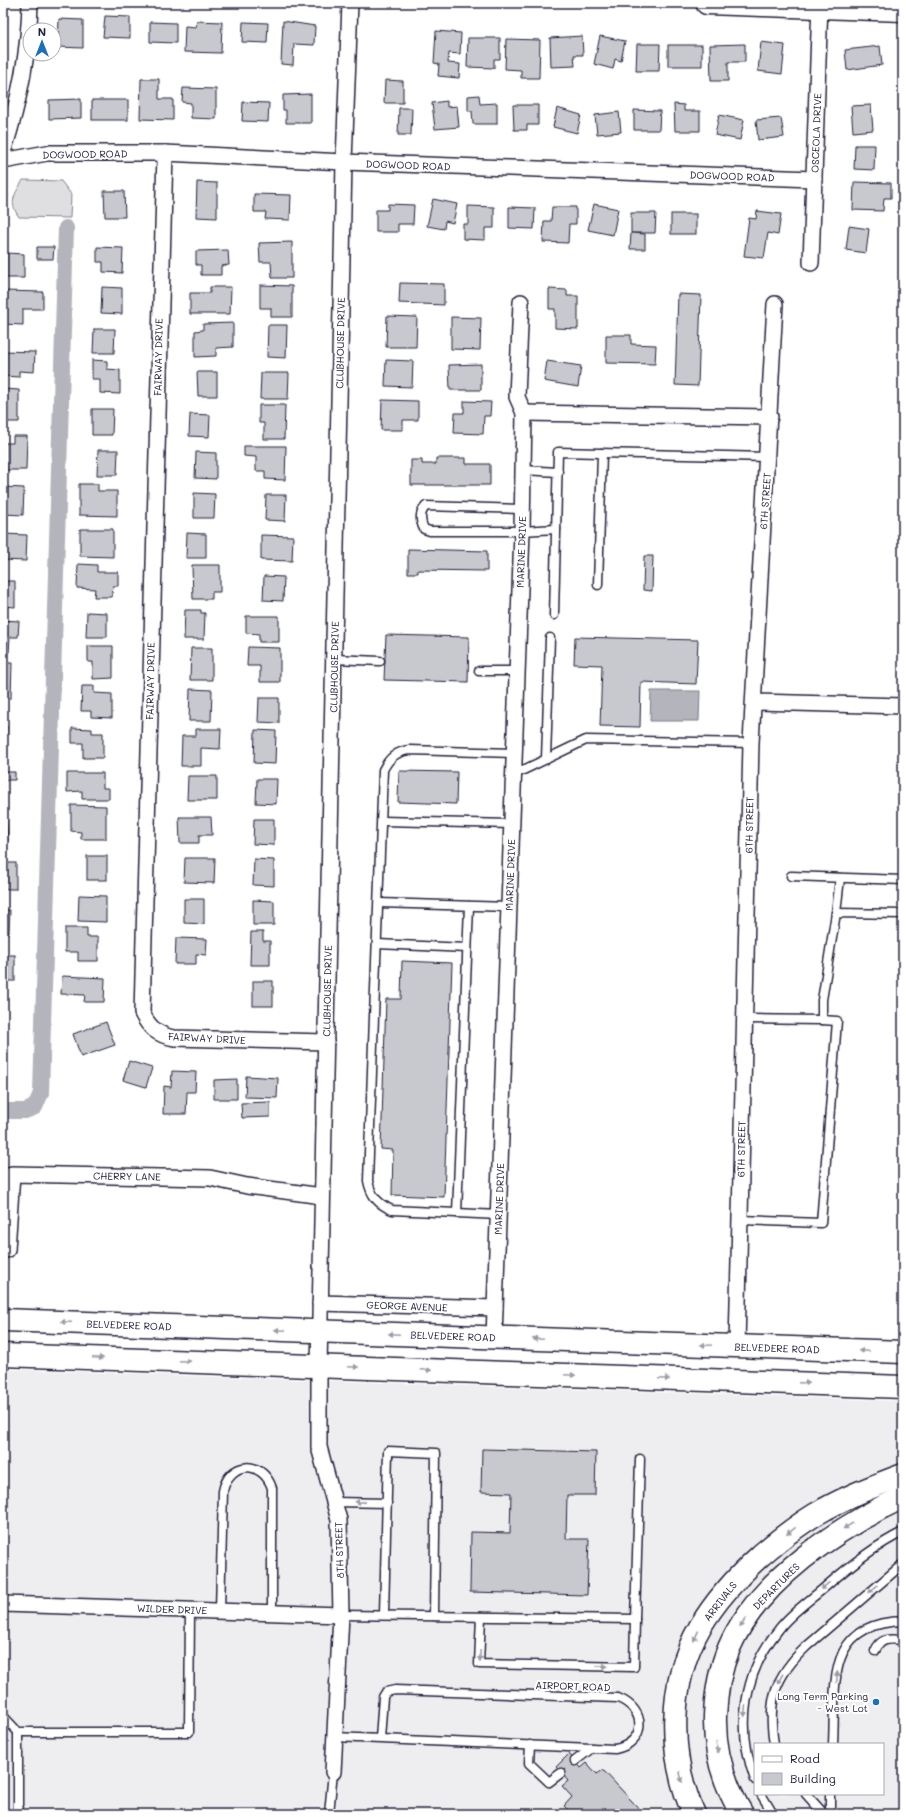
<svg xmlns="http://www.w3.org/2000/svg" width="906" height="1817" viewBox="0 0 906 1817" font-family="Mali,sans-serif">
<style>
.built{fill:#eeeef1;fill-rule:evenodd}
.green{fill:#dfdfe2;stroke:#80808e}
.water{fill:#b4b4bc;stroke:#7a7a88}
.lines{fill:none;stroke-linecap:round;stroke-linejoin:round}
.canal{stroke:#b4b4bc;stroke-width:16}
.building{fill:#c8c8cf;stroke:#22223b}
.lane-casing{stroke:#22223b;stroke-width:11}
.street-casing{stroke:#22223b;stroke-width:18}
.secondary-casing{stroke:#22223b;stroke-width:25}
.primary-casing{stroke:#22223b;stroke-width:25}
.lane{stroke:#fff;stroke-width:8}
.street{stroke:#fff;stroke-width:15}
.secondary{stroke:#fff;stroke-width:22}
.primary{stroke:#fff;stroke-width:22}
.oneway{fill:#9c9ca7}
.poi-dot{fill:#1f6fb2;stroke:#fff;stroke-width:1.5}
.labels{text-anchor:middle;dominant-baseline:central;stroke-width:4;stroke-linejoin:round;paint-order:stroke}
.street-label{font-size:10px;fill:#22223b;stroke:#fff}
.poi-label{font-size:10px;fill:#22223b;stroke:#fff;text-anchor:end}
</style>
<rect width="100%" height="100%" fill="#fff"/>
<filter id="ink" filterUnits="userSpaceOnUse"><feTurbulence type="fractalNoise" baseFrequency=".025" numOctaves="2"/><feDisplacementMap in="SourceGraphic" scale="8" xChannelSelector="R" yChannelSelector="G"/><feConvolveMatrix kernelMatrix="1 2 1 2 8 2 1 2 1" color-interpolation-filters="sRGB"/></filter>
<g filter="url(#ink)">
<path class="built" d="M3 1369 903 1401V1814H3ZM755 1744H883V1794H755Z"/>
<path class="green" d="M23 180 61 181 71 194 70 218 19 217C8 202 15 194 23 180Z"/>
<path class="water" d="M651 691H700L699 721H650Z"/>
<g class="lines">
<path class="canal" d="M3 1111H25L35 1107 41 1093 66 228"/>
</g>
<g class="building">
<path d="M105 16 130 17V38L103 37Z"/>
<path d="M59 19 83 20V48L58 47Z"/>
<path d="M197 21 222 22 221 53 184 52 185 26 196 27Z"/>
<path d="M283 21 315 26 314 45 294 44 293 65 281 64Z"/>
<path d="M150 22 176 23V43L150 42Z"/>
<path d="M243 22 268 23 267 43 242 42Z"/>
<path d="M436 31 461 33 460 54 449 53 448 63 460 64 459 78 438 76 439 64 434 63Z"/>
<path d="M582 36 583 55H574L575 66 551 67 550 38Z"/>
<path d="M600 36 625 41 621 61 615 59 613 69 594 64Z"/>
<path d="M468 38H500V59H494V68L467 67Z"/>
<path d="M506 39 540 40 539 78H521V70L505 69Z"/>
<path d="M761 42 785 45 782 74 758 71Z"/>
<path d="M637 44H660L659 71H636Z"/>
<path d="M745 44V62H728V81H711L710 45Z"/>
<rect x="668" y="45" width="34" height="21"/>
<path d="M880 46 882 65 847 70 845 50Z"/>
<path d="M141 79H159V99H173V120L140 119Z"/>
<path d="M385 80 403 81V103H384Z"/>
<path d="M183 88 216 89V119L191 118V103L182 102Z"/>
<path d="M311 94V123H286V110H283V95Z"/>
<path d="M479 95 480 104 497 103V124H473L472 111H468V96Z"/>
<path d="M81 99V118L49 119V100Z"/>
<rect x="92" y="100" width="36" height="20"/>
<path d="M447 101V107L457 106 459 127 435 129 432 103Z"/>
<path d="M243 102 269 103 268 122 242 121Z"/>
<path d="M674 104 684 105V111H700V131H675Z"/>
<path d="M513 105H538V125H527V130H514Z"/>
<path d="M871 105 873 130 853 132 851 106Z"/>
<path d="M399 108H412L411 135H398Z"/>
<path d="M557 108 581 115 577 133 553 127Z"/>
<path d="M634 110 660 111 659 130H634Z"/>
<path d="M619 112 621 132 597 134 595 115Z"/>
<path d="M719 115 744 120 740 140 715 135Z"/>
<path d="M781 118 784 137 758 140 756 120Z"/>
<path d="M855 145H875L874 170 854 169Z"/>
<path d="M197 182 217 183V218L196 217Z"/>
<path d="M854 182 891 183V198H884L883 211 853 210Z"/>
<path d="M104 191H124L125 217H105Z"/>
<path d="M254 194 291 195 290 220 265 219 266 212H254Z"/>
<path d="M433 199 457 204 453 223 445 221 444 229 427 226Z"/>
<path d="M388 204 414 205 413 224H398V232H376V210H388Z"/>
<path d="M594 204 618 209 613 235 588 230Z"/>
<path d="M468 206 494 207V228H485V240L463 239V224H468Z"/>
<path d="M509 207 535 208 534 229 509 228Z"/>
<path d="M552 207H576V224H569L568 243 543 242 544 221H551Z"/>
<path d="M757 211 781 214 778 235 768 233 764 258 744 256 749 218 756 219Z"/>
<path d="M631 213H656L655 233H631Z"/>
<rect x="671" y="214" width="25" height="20"/>
<path d="M849 226 869 229 866 253 846 250Z"/>
<path d="M631 233 645 234V249H630Z"/>
<path d="M292 242V278H272L271 262H260L259 243Z"/>
<path d="M37 247H54L53 259H37Z"/>
<path d="M97 247 123 248 122 273 103 272V262H97Z"/>
<path d="M228 250 229 265 221 266V275H201V265H196V251Z"/>
<path d="M6 253 24 254V278H6Z"/>
<path d="M400 283 444 284V305L399 303Z"/>
<path d="M260 285 292 286V317H271V308H260Z"/>
<path d="M102 287 122 288V314L101 313Z"/>
<path d="M210 287H231L230 314H190V293H210Z"/>
<path d="M549 289 567 290V296H578V329L555 328V309H549Z"/>
<path d="M4 291 43 292V309H23V325L3 324Z"/>
<path d="M678 294 701 295 698 386 675 385Z"/>
<path d="M387 316 417 317 416 347H386Z"/>
<path d="M451 317 481 318 480 350 451 349Z"/>
<path d="M233 323V347L216 348V356L195 357V331L203 330V324Z"/>
<path d="M268 325H287L286 358 267 357Z"/>
<path d="M94 329H115L114 353H93Z"/>
<path d="M606 335H631V344L656 345 655 364 606 363Z"/>
<path d="M3 351 35 352 34 372 19 371V377L3 376Z"/>
<path d="M92 360 107 361V369L120 370V394L100 393V379H92Z"/>
<path d="M386 360 413 361 412 387 385 386Z"/>
<path d="M547 361 581 366 578 387 544 381Z"/>
<path d="M481 364V390H450L449 365Z"/>
<path d="M197 372H217V396H198Z"/>
<path d="M261 373H289L288 399H260Z"/>
<path d="M3 389 19 390V422H3Z"/>
<path d="M382 400 418 401V420H403V430H381Z"/>
<path d="M464 401 491 402 490 416H484L483 434 454 433 455 413H464Z"/>
<path d="M259 405H285L284 439H264V423H259Z"/>
<path d="M92 409H113L112 435H92Z"/>
<path d="M190 414 210 415 209 437 189 436Z"/>
<path d="M13 436H27L26 470H3V443H13Z"/>
<path d="M244 446H286L285 480 265 479V471H256V457L244 456Z"/>
<path d="M98 450H118L117 475H97Z"/>
<path d="M196 452 216 453V479L195 478Z"/>
<path d="M436 458H466V464H490V485H411V460H422V464H436Z"/>
<path d="M79 484H98V491H117V516L79 515Z"/>
<path d="M3 487 24 488 23 515 3 514Z"/>
<path d="M194 493 215 494 214 518H194Z"/>
<path d="M266 495H286L285 521 265 520Z"/>
<path d="M80 529H113V557L80 556Z"/>
<path d="M187 533 206 534V558H186Z"/>
<path d="M3 534 27 535 26 561 3 560Z"/>
<path d="M261 535 293 536 292 561 261 560Z"/>
<path d="M408 549 487 551V571L418 570V573H408Z"/>
<path d="M644 556H653L652 591 643 590Z"/>
<path d="M78 564 97 565V572H118V586H113L112 597H94L95 589 77 588Z"/>
<path d="M192 565H220V592H212V599H193Z"/>
<path d="M264 576 284 577 283 601 263 600Z"/>
<path d="M3 581H15V607L3 606Z"/>
<path d="M185 610H201V613H205L204 639H184Z"/>
<path d="M87 612 107 613V637H86Z"/>
<path d="M246 616H279V642H259V634L246 633Z"/>
<path d="M3 620 19 621 18 637H10L9 652H3Z"/>
<path d="M386 635 469 637 468 682 384 680Z"/>
<path d="M575 637 698 640 696 684 641 682 640 727 600 726 602 665 574 664Z"/>
<path d="M88 646H113V678L93 679V662H88Z"/>
<path d="M248 647 280 648V682H260V666H247Z"/>
<path d="M191 648H212V680H190Z"/>
<path d="M3 663H12L11 698H3Z"/>
<path d="M82 686H94V693L112 694V718L91 717V711H81Z"/>
<path d="M190 689 212 690 211 721H189Z"/>
<path d="M259 698H279V723L258 722Z"/>
<path d="M3 726H7L6 751H3Z"/>
<path d="M72 728 92 729V733H103V758H83V743H72Z"/>
<path d="M196 729H221L220 749 201 748V766H181L182 736H196Z"/>
<path d="M255 730 276 731 275 764 254 763Z"/>
<path d="M399 771 457 772 456 804 398 802Z"/>
<path d="M3 772H15V780H5V796H3Z"/>
<path d="M67 773H103V788H109V799H82V791L67 792Z"/>
<path d="M188 776H217V800H187Z"/>
<path d="M257 779H277L276 804 256 803Z"/>
<path d="M71 805 106 806V839H81V832L71 831Z"/>
<path d="M6 808 8 841H3V809Z"/>
<path d="M179 817H211L212 835H199V843H180Z"/>
<path d="M254 819H274V845L253 844Z"/>
<rect x="87" y="856" width="20" height="24"/>
<path d="M185 858H215L214 883 184 882Z"/>
<path d="M254 859 274 860V886L253 885Z"/>
<rect x="3" y="863" width="13" height="26"/>
<path d="M79 895 106 896V922L78 921Z"/>
<path d="M184 899H204V924L184 923Z"/>
<path d="M253 900 274 901V925H253Z"/>
<path d="M3 910H10L9 933H3Z"/>
<path d="M65 928H87V937H98V961H78V952H65Z"/>
<path d="M251 932H263V941H270V965H250Z"/>
<path d="M176 938 207 939 206 955 196 954V964H175Z"/>
<rect x="3" y="955" width="12" height="26"/>
<path d="M402 961 452 963 444 1197 392 1195 393 1150 381 1149 386 999H401Z"/>
<path d="M62 976 105 978 104 1002H84L85 995 61 994Z"/>
<rect x="253" y="981" width="20" height="25"/>
<path d="M106 1022 115 1045 81 1057 73 1034Z"/>
<path d="M129 1061 152 1068 146 1087 123 1080Z"/>
<path d="M172 1071 196 1072 195 1092H187L186 1114H163L164 1086 171 1087Z"/>
<path d="M246 1076 278 1078 277 1098 245 1097Z"/>
<path d="M237 1079V1099H214V1080Z"/>
<path d="M270 1102V1117L242 1118 241 1103Z"/>
<path d="M482 1449 596 1452 595 1495H567L566 1539H589L587 1595 470 1592 471 1532 510 1533 511 1493 481 1492Z"/>
<path d="M569 1754 581 1768 587 1763 597 1774 603 1770 644 1814H572L564 1806 572 1797 562 1786 568 1781 556 1767Z"/>
</g>
<g class="lines">
<defs>
<g id="lane">
<path d="M523 470 558 472"/>
<path d="M522 509 426 506C419 513 420 521 424 529L430 531H522L556 529"/>
<path d="M598 585 602 453"/>
<path d="M554 615 558 452 768 457"/>
<path d="M334 659 380 661"/>
<path d="M479 671H517"/>
<path d="M546 759 550 638"/>
<path d="M513 775 586 740 751 743"/>
<path d="M382 821 512 824"/>
<path d="M791 876 903 880"/>
<path d="M379 903 509 907"/>
<path d="M836 913 840 878"/>
<path d="M377 944 467 948"/>
<path d="M745 1019 822 1020V1000L836 913 903 914"/>
<path d="M457 1213 469 906"/>
<path d="M499 1215 392 1210C378 1204 371 1196 368 1181L383 770C389 758 396 752 409 750L514 753"/>
<path d="M740 1220 821 1223 837 1021 822 1020"/>
<path d="M334 1502 387 1503"/>
<path d="M220 1611 223 1491C229 1461 262 1459 272 1488V1612"/>
<path d="M341 1615 635 1619 640 1459"/>
<path d="M384 1615 388 1451 436 1453 434 1616"/>
<path d="M481 1617 479 1664 634 1667 635 1619"/>
<path d="M875 1651C881 1637 890 1639 903 1640"/>
<path d="M3 1716 18 1732V1814"/>
<path d="M18 1732H189L190 1610"/>
<path d="M334 1737C428 1741 521 1745 615 1749 646 1743 648 1710 618 1698L395 1690 386 1692 383 1697 380 1739"/>
<path d="M774 1744C767 1700 775 1676 807 1646L903 1564"/>
<path d="M833 1744C836 1686 824 1623 903 1621"/>
<path d="M530 1745 529 1763 549 1782 561 1773"/>
<path d="M575 1761 592 1748"/>
<path d="M755 1780C736 1727 743 1673 779 1629 791 1613 809 1601 824 1588 848 1567 874 1546 903 1532"/>
<path d="M761 1794 773 1814"/>
<path d="M806 1794 824 1814"/>
<path d="M329 1814 333 1772"/>
<path d="M830 1814V1794"/>
</g>
<g id="street">
<path d="M3 152C19 103 29 54 30 3"/>
<path d="M165 153 142 1013C149 1028 158 1035 174 1038L326 1042"/>
<path d="M3 161 47 153H165L344 162 814 179"/>
<path d="M811 263 820 3"/>
<path d="M524 413 770 417"/>
<path d="M754 702 903 706"/>
<path d="M3 1250H7L12 1174 210 1178 247 1186 322 1196"/>
<path d="M320 1303 495 1308"/>
<path d="M494 1338 522 531 524 413 517 397 521 302"/>
<path d="M737 1346 751 743 775 304"/>
<path d="M3 1604 341 1615"/>
<path d="M333 1772 341 1615 339 1520 319 1447V1366L344 162 350 3"/>
</g>
<g id="secondary">
<path d="M707 3 903 10"/>
<path d="M694 1814C668 1757 668 1682 700 1627 716 1600 738 1576 761 1555 781 1538 802 1521 825 1509 850 1495 876 1485 903 1475"/>
<path d="M742 1814C724 1784 714 1751 715 1716 716 1692 720 1669 729 1648 758 1580 839 1527 903 1497"/>
</g>
<g id="primary">
<path d="M3 1320 903 1352"/>
<path d="M3 1355 903 1387"/>
</g>
</defs>
<use href="#lane" class="lane-casing"/>
<use href="#street" class="street-casing"/>
<use href="#secondary" class="secondary-casing"/>
<use href="#primary" class="primary-casing"/>
<use href="#lane" class="lane"/>
<use href="#street" class="street"/>
<use href="#secondary" class="secondary"/>
<use href="#primary" class="primary"/>
</g>
<defs><path id="oneway-solid" d="M-6-.8H1V-3.2L6.5 0L1 3.2V.8H-6Z"/></defs>
<g class="oneway">
<use href="#oneway-solid" transform="translate(66 1322) rotate(-178)"/>
<use href="#oneway-solid" transform="translate(280 1330) rotate(-178)"/>
<use href="#oneway-solid" transform="translate(394 1334) rotate(-178)"/>
<use href="#oneway-solid" transform="translate(538 1339) rotate(-178)"/>
<use href="#oneway-solid" transform="translate(706 1345) rotate(-178)"/>
<use href="#oneway-solid" transform="translate(864 1351) rotate(-178)"/>
<use href="#oneway-solid" transform="translate(98 1358) rotate(2)"/>
<use href="#oneway-solid" transform="translate(185 1361) rotate(2)"/>
<use href="#oneway-solid" transform="translate(353 1367) rotate(2)"/>
<use href="#oneway-solid" transform="translate(426 1370) rotate(2)"/>
<use href="#oneway-solid" transform="translate(570 1375) rotate(2)"/>
<use href="#oneway-solid" transform="translate(664 1379) rotate(2)"/>
<use href="#oneway-solid" transform="translate(804 1383) rotate(2)"/>
<use href="#oneway-solid" transform="translate(360 1502) rotate(-179)"/>
<use href="#oneway-solid" transform="translate(848 1526) rotate(149)"/>
<use href="#oneway-solid" transform="translate(791 1531) rotate(143)"/>
<use href="#oneway-solid" transform="translate(825 1586) rotate(139)"/>
<use href="#oneway-solid" transform="translate(873 1589) rotate(139)"/>
<use href="#oneway-solid" transform="translate(743 1623) rotate(124)"/>
<use href="#oneway-solid" transform="translate(696 1636) rotate(115)"/>
<use href="#oneway-solid" transform="translate(480 1656) rotate(91)"/>
<use href="#oneway-solid" transform="translate(602 1666) rotate(1)"/>
<use href="#oneway-solid" transform="translate(837 1677) rotate(-86)"/>
<use href="#oneway-solid" transform="translate(780 1679) rotate(119)"/>
<use href="#oneway-solid" transform="translate(745 1711) rotate(94)"/>
<use href="#oneway-solid" transform="translate(717 1747) rotate(82)"/>
<use href="#oneway-solid" transform="translate(681 1777) rotate(77)"/>
</g>
</g>
<circle class="poi-dot" cx="876" cy="1702" r="4"/>
<g class="labels">
<g class="street-label">
<text transform="translate(816 133) rotate(-88)">OSCEOLA DRIVE</text>
<text transform="translate(85 154) rotate(-1)">DOGWOOD ROAD</text>
<text transform="translate(408 165) rotate(2)">DOGWOOD ROAD</text>
<text transform="translate(732 176) rotate(2)">DOGWOOD ROAD</text>
<text transform="translate(340 343) rotate(-89)">CLUBHOUSE DRIVE</text>
<text transform="translate(158 357) rotate(-89)">FAIRWAY DRIVE</text>
<text transform="translate(765 501) rotate(-86)">6TH STREET</text>
<text transform="translate(521 552) rotate(-88)">MARINE DRIVE</text>
<text transform="translate(334 667) rotate(-89)">CLUBHOUSE DRIVE</text>
<text transform="translate(150 681) rotate(-89)">FAIRWAY DRIVE</text>
<text transform="translate(749 825) rotate(-89)">6TH STREET</text>
<text transform="translate(510 875) rotate(-88)">MARINE DRIVE</text>
<text transform="translate(327 991) rotate(-89)">CLUBHOUSE DRIVE</text>
<text transform="translate(207 1038) rotate(3)">FAIRWAY DRIVE</text>
<text transform="translate(741 1149) rotate(-89)">6TH STREET</text>
<text transform="translate(127 1176) rotate(1)">CHERRY LANE</text>
<text transform="translate(499 1199) rotate(-88)">MARINE DRIVE</text>
<text transform="translate(407 1306) rotate(2)">GEORGE AVENUE</text>
<text transform="translate(129 1325) rotate(2)">BELVEDERE ROAD</text>
<text transform="translate(453 1336) rotate(2)">BELVEDERE ROAD</text>
<text transform="translate(777 1348) rotate(2)">BELVEDERE ROAD</text>
<text transform="translate(339 1550) rotate(-92)">8TH STREET</text>
<text transform="translate(776 1586) rotate(-45)">DEPARTURES</text>
<text transform="translate(720 1601) rotate(-52)">ARRIVALS</text>
<text transform="translate(172 1609) rotate(2)">WILDER DRIVE</text>
<text transform="translate(573 1686) rotate(2)">AIRPORT ROAD</text>
</g>
<g class="poi-label">
<text x="868" y="1696">Long Term Parking<tspan x="868" dy="12">- West Lot</tspan></text>
</g>
</g>
<rect width="906" height="1817" fill="none" stroke="#fff" stroke-width="16"/>
<rect x="8" y="8" width="890" height="1801" fill="none" stroke="#22223b" stroke-width="1.5" filter="url(#ink)"/>
<rect x="754" y="1743" width="130" height="52" fill="#ffffff" stroke="#a7a7b1"/>
<rect x="762" y="1756" width="20" height="6" fill="#ffffff" stroke="#a7a7b1"/>
<text x="790" y="1763" font-size="12" fill="#22223b">Road</text>
<rect x="762" y="1773" width="20" height="12" fill="#c8c8cf" stroke="#a7a7b1"/>
<text x="790" y="1783" font-size="12" fill="#22223b">Building</text>
<g transform="translate(42 42)"><circle r="19" fill="#ffffff" stroke="#a7a7b1"/>
<path d="M0-3L7 15L0 10L-7 15Z" fill="#1f6fb2"/>
<text y="-6" font-size="11" font-weight="bold" text-anchor="middle" fill="#22223b">N</text>
</g>
</svg>
